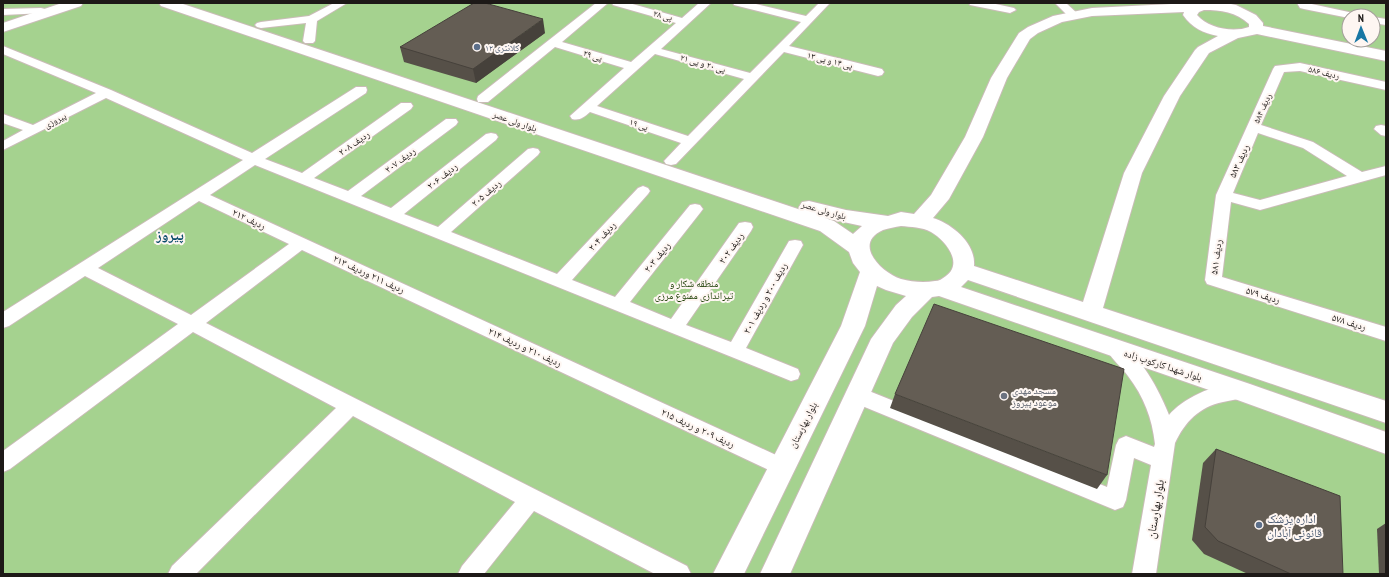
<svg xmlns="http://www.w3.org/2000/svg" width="1389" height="577" viewBox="0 0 1389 577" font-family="'PT Sans Narrow','Noto Naskh Arabic',sans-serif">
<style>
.green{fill:#a5d28f;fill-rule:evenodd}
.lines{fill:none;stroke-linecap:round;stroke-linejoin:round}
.street-casing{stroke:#c9bcb7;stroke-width:2}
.secondary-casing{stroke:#c9bcb7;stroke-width:2}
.street{fill:#fff;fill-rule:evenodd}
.secondary{fill:#fff;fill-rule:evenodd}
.wall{fill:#565048}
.shaded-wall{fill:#46413b}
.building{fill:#645d54;stroke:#46413b}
.service-dot{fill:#5c6f8a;stroke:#fef6f2;stroke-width:1.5}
.worship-dot{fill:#6b7280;stroke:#fef6f2;stroke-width:1.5}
.labels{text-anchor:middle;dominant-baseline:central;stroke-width:4;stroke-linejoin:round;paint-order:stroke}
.far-street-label{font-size:9px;fill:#1d1917;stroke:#fef6f2}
.far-service-label{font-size:9px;fill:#4e5e75;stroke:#fef6f2;text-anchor:start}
.street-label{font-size:10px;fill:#1d1917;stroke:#fef6f2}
.park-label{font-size:10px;fill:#183b00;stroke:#fef6f2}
.worship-label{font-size:10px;fill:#5b616d;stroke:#fef6f2;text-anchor:start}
.near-street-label{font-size:12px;fill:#1d1917;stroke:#fef6f2}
.near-service-label{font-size:12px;fill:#4e5e75;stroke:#fef6f2;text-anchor:start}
.district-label{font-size:14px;font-weight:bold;fill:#084a6a;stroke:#fef6f2}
</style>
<rect width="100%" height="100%" fill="#f4e7e2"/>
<path class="green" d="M3 3H1386V574H3ZM1349 16H1373V40H1349Z"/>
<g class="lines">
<defs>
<g id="street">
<path d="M334 3H347L317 21 315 41 313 43H305L303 41 306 23 261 28 257 27 255 25 257 23 261 22 309 16Z"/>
<path d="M596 3H608L562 42 631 62 676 23 613 5 612 3H629L682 18 699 3H711L661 49 750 73 801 22 734 5 733 3H752L806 16 819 3H830L789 46 882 69 884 72 882 75 878 76 784 52 676 164 671 165 666 164 664 161 681 143 590 112C584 117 580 121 572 119L570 116 624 68 555 47 488 102H478L477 99 478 96ZM655 54 744 79 688 136 597 106Z"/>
<path d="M969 3H991L1014 8 1016 10 1010 13 970 5Z"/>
<path d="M1055 3H1066L1079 15 1073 18 1069 17Z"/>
<path d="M1297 3H1307L1358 14 1360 16H1349V18L1304 9 1300 8Z"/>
<path d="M41 8 45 9 47 11 45 13 3 15V9Z"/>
<path d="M1373 17 1386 19V25L1373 23Z"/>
<path d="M3 46 111 90 252 153 356 87H366L367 90 366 93 265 159 302 173 401 103H411L413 106 411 109 314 178 348 191 446 119H456L458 122 456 125 361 196 391 208 486 134 491 133 496 134 498 137 496 140 404 214 438 227 528 149 533 148 538 149 540 152 538 155 451 232 557 274 638 188 643 186 648 188 650 191 648 194 572 280 615 297 690 205 695 204 700 205 703 209 700 213 630 302 671 319 739 223 745 222 751 223 753 227 751 231 686 325 731 342 789 241 795 240 801 241 803 245 746 348 798 369 800 374 798 379 791 381 255 165 210 195 789 461 792 467 789 473 782 476 775 473 302 250 206 323 687 566 691 574H655L534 511 484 574H458L462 566 515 502 353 416 196 574H168L172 566 336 408 193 332 10 469 3 472V451L178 324 85 276 9 326 3 328V312L243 160 106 98 3 150V141L23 130 3 123V114L33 125 96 93 3 54ZM199 201 289 244 191 315 98 268Z"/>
<path d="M1300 63 1386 82V90L1300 71 1284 72 1261 125 1313 142 1362 172 1386 166V175L1260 210 1231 202 1222 277 1386 327V341L1207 284 1205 280 1216 195 1273 69 1275 66ZM1258 133 1303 148 1347 176 1260 200 1233 193Z"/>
<path d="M1381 125 1386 126V136L1381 135 1374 129 1376 126Z"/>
<path d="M1116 343C1139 350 1161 394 1169 415 1184 397 1225 378 1248 385L1251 391 1248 397C1240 399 1231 400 1223 402 1199 407 1185 422 1175 443L1156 574H1132L1151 465 1134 458 1126 500 1123 507 1115 510 850 401 847 395 850 389 857 387 864 389 1107 487 1116 445 1119 439 1126 436 1154 447 1155 444C1152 418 1144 397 1128 376 1122 367 1112 360 1107 350L1110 345Z"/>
</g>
<g id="secondary">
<path d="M62 3H83L81 6 3 32V23Z"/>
<path d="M159 3H180L801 210 799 207 802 202 809 201 846 210 888 216 901 212 914 214 931 195 965 137 991 78 1019 33 1028 27 1053 16 1092 8 1191 3H1226L1236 5 1256 15 1263 23V26L1386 51V61L1257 34 1238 38 1209 53 1180 96 1142 173 1103 308 1386 401V423L968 280 961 287 1250 384 1386 432V454L1232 398 939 296 932 297 912 317 893 343 790 574H760L871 339 896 305 906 296 886 290 877 286 865 326 744 574H713L841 326 860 272 853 263 849 252 820 231 161 6ZM1204 10C1221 10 1236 12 1249 24V27C1233 33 1208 28 1197 15L1199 12ZM1184 12 1183 15C1192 28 1203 33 1218 36L1198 47 1195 50 1164 96 1124 173 1083 302 974 266C976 243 952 224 933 218L949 199 983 137 1007 78 1030 39 1038 33 1062 22 1092 16ZM825 218 862 226 853 234 834 221ZM901 226C911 227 922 227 931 232 945 240 964 263 946 276 942 279 939 281 935 281 924 283 912 282 901 279 882 273 852 244 883 230 889 228 895 227 901 226Z"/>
</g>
</defs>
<use href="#street" class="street-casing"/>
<use href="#secondary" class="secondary-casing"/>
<use href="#street" class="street"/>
<use href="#secondary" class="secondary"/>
</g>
<g class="wall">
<path d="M545 33 476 83 404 62 400 47Z"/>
<path d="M895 394 1107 475 1097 489 890 408Z"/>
<path d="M1216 449 1343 574H1248L1204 554 1192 540 1203 463Z"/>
<path d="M1386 523V574H1379L1377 529Z"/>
</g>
<path class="shaded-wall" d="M543 19 545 33 476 83 473 69Z"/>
<g class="building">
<path d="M474 3H485L543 19 473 69 400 47Z"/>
<path d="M934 304 1124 369 1107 475 895 394Z"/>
<path d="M1216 449 1340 496 1343 574H1291L1218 541 1205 527Z"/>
</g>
<g class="service-dot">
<circle cx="477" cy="47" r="4"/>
<circle cx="1259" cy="525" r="4"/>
</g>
<circle class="worship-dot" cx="1004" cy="396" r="4"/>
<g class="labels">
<g class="far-street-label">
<text transform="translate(663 15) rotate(15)">پی ۲۸</text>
<text transform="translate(593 55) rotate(17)">پی ۲۹</text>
<text transform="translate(830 60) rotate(14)">پی ۱۴ و پی ۱۳</text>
<text transform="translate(703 63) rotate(16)">پی ۲۰ و پی ۲۱</text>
<text transform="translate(1324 72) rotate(13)">ردیف ۵۸۶</text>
<text transform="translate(1262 108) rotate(-66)">ردیف ۵۸۴</text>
<text transform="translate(55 120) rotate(-27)">پیروزی</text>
<text transform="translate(515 121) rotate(19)">بلوار ولی عصر</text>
<text transform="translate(639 124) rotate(19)">پی ۱۹</text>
<text transform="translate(824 210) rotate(16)">بلوار ولی عصر</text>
</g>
<g class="far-service-label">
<text x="485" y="47">کلانتری ۱۲</text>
</g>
<g class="street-label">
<text transform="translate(354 143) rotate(-35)">ردیف ۲۰۸</text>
<text transform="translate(400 160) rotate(-37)">ردیف ۲۰۷</text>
<text transform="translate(1239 161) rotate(-66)">ردیف ۵۸۳</text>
<text transform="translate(442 176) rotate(-39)">ردیف ۲۰۶</text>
<text transform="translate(486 193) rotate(-41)">ردیف ۲۰۵</text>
<text transform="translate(249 219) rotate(25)">ردیف ۲۱۲</text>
<text transform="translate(602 236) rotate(-48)">ردیف ۲۰۴</text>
<text transform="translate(731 248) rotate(-55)">ردیف ۲۰۲</text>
<text transform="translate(657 257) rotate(-51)">ردیف ۲۰۳</text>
<text transform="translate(1216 257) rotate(-83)">ردیف ۵۸۱</text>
<text transform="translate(369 274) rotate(25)">ردیف ۲۱۱ وردیف ۲۱۳</text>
<text transform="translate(1263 295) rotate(17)">ردیف ۵۷۹</text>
<text transform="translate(765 298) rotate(-61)">ردیف ۲۰۰ و ردیف ۲۰۱</text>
<text transform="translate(1349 322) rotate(17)">ردیف ۵۷۸</text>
<text transform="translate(525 347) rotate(25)">ردیف ۲۱۰ و ردیف ۲۱۴</text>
<text transform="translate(1163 365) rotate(18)">بلوار شهدا کارکوب زاده</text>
<text transform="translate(803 425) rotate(-63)">بلوار بهارستان</text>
<text transform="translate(698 428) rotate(25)">ردیف ۲۰۹ و ردیف ۲۱۵</text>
</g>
<g class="park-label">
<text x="694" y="283">منطقه شکار و<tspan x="694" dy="12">تیراندازی ممنوع مرزی</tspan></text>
</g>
<g class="worship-label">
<text x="1012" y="390">مسجد مهدی<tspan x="1012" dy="12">موعود پیروز</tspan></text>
</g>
<g class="near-street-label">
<text transform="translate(1155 509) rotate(-81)">بلوار بهارستان</text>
</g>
<g class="near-service-label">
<text x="1267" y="518">اداره پزشک<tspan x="1267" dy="14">قانونی آبادان</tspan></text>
</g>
<g class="district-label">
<text x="170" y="235">پیروز</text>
</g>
</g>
<rect width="1389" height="577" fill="none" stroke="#1d1917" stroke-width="8"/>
<g transform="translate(1361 28) rotate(359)"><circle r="19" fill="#fef6f2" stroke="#a49e9a"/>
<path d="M0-3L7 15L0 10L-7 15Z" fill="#1876a3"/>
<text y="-6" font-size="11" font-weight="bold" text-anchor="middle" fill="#1d1917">N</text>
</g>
</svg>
